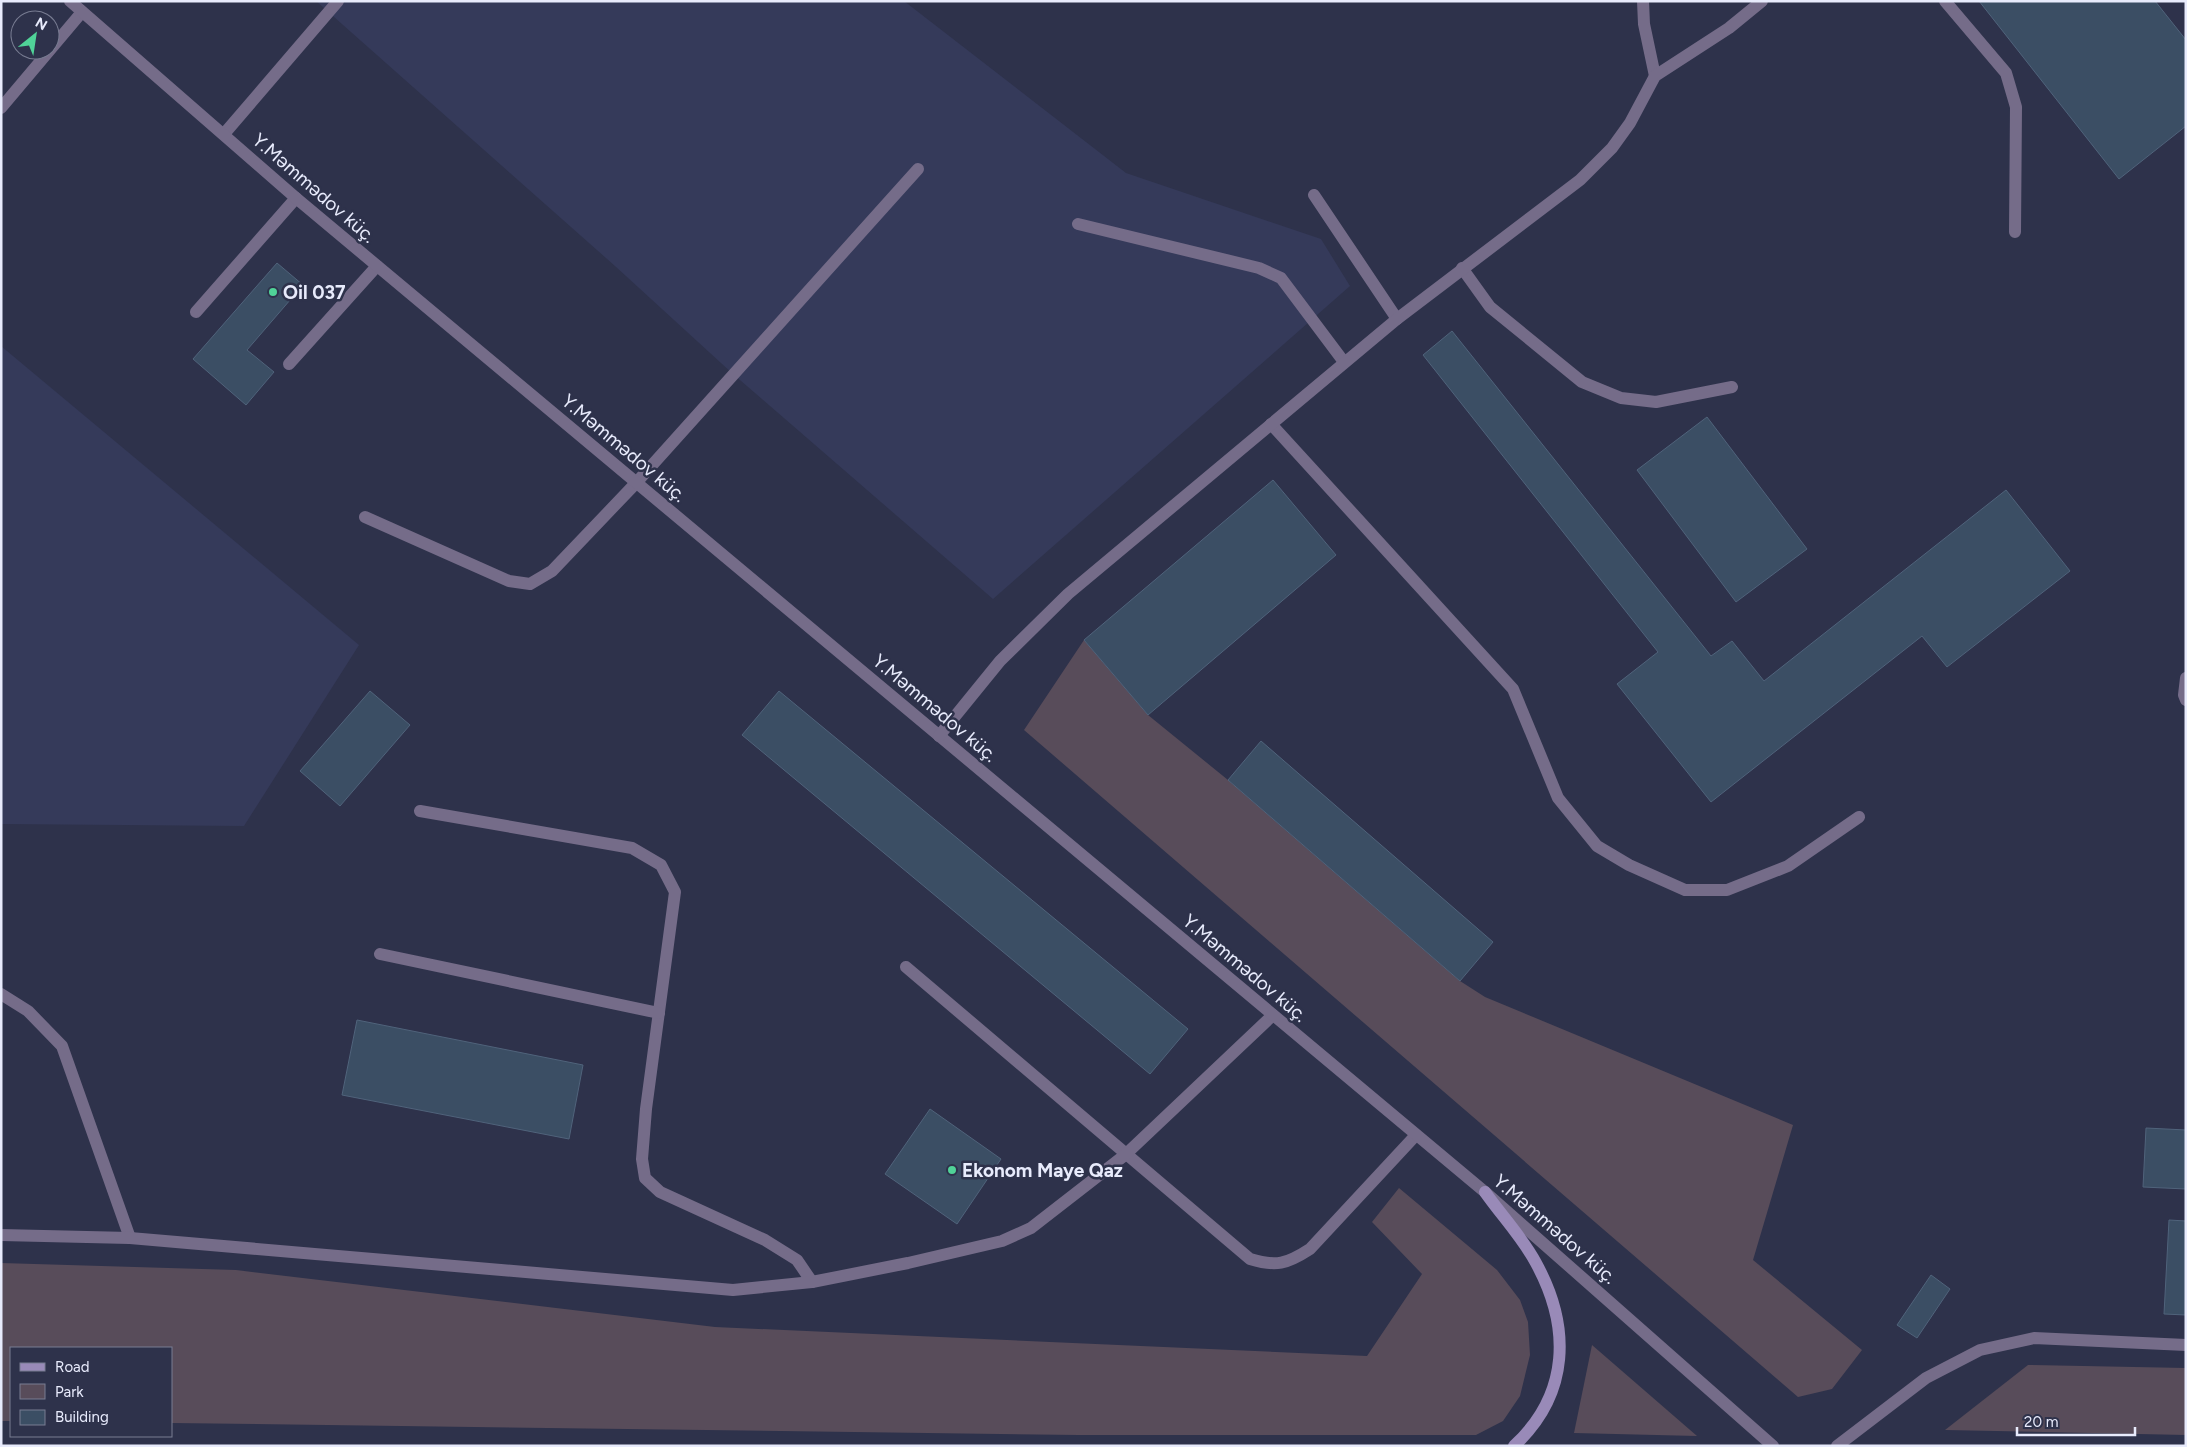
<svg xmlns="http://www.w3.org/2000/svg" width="2187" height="1447" viewBox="0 0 2187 1447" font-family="Figtree,sans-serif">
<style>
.built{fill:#353a5a}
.green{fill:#584c5a}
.building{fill:#3b4e64;stroke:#50637b}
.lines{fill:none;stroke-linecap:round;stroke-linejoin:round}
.lane{stroke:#756c89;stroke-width:12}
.street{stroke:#756c89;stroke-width:12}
.secondary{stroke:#998ab8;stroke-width:12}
.poi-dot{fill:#50d398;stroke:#2e324b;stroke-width:2}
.labels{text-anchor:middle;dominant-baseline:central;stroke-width:5;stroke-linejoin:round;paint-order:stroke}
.street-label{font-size:19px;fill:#e8ebfc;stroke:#2e324b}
.poi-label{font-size:19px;font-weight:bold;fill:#e8ebfc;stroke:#2e324b;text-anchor:start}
</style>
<rect width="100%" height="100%" fill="#2e324b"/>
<g class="built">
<path d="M316 1H904L1126 173 1321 239 1350 286 993 599 733 374 615 266Z"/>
<path d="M1 346 359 645 244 826 1 824Z"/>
</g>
<g class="green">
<path d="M1084 640 1148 715 1228 780 1460 981 1485 997 1793 1125 1753 1260 1862 1350 1832 1389 1798 1397 1024 730Z"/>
<path d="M1399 1188 1497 1270 1520 1300 1528 1322 1530 1355 1520 1396 1503 1421 1476 1435H1079L171 1423V1348H11V1421H1V1263L236 1270 715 1327 1367 1356 1422 1274 1372 1222Z"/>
<path d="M1592 1345 1697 1436 1574 1433Z"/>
<path d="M2028 1365 2186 1368V1435L1945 1430Z"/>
</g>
<g class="building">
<path d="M1979 1H2155L2186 40V126L2119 179Z"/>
<path d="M277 263 303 285 247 350 274 372 246 405 193 359Z"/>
<path d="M1452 331 1711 656 1732 641 1764 681 2006 490 2070 571 1947 667 1922 636 1711 802 1617 684 1658 652 1423 355Z"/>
<path d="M1707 417 1807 549 1736 602 1637 470Z"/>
<path d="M1273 480 1336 555 1148 715 1084 640Z"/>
<path d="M370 691 410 725 340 806 300 771Z"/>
<path d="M779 691 1188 1029 1150 1074 742 735Z"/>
<path d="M1261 741 1493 942 1460 981 1228 780Z"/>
<path d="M357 1020 583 1065 569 1139 342 1095Z"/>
<path d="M930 1109 1001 1159 957 1224 885 1174Z"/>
<path d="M2146 1128 2186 1130V1189L2143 1187Z"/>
<path d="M2169 1220 2186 1221V1315L2164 1314Z"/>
<path d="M1931 1275 1950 1289 1917 1338 1897 1325Z"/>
</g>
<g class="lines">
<g class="lane">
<path d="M1 108 82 12"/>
<path d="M224 134 338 1"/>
<path d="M1314 195 1397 319"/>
<path d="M1078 224 1259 268 1281 278 1344 362"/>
<path d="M1462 268 1490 307 1582 382 1621 398 1656 402 1732 387"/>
<path d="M196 312 296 198"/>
<path d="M289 364 377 266"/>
<path d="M1271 424 1513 689 1558 798 1597 846 1629 865 1685 890H1727L1788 866 1859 817"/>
<path d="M365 517 509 581 530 584 552 571 636 483 918 169"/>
<path d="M420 811 632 848 661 865 675 892 646 1109 642 1159 645 1178 660 1192 765 1240 797 1260 812 1282"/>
<path d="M380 954 659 1013"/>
<path d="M906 967 1250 1259C1276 1267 1287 1264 1310 1249L1416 1135"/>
<path d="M1 994 28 1011 62 1046 130 1238"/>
<path d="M1 1235 130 1238 733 1290 812 1282 908 1263 1002 1241 1031 1228 1125 1155 1273 1015"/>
<path d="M1837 1446 1926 1378 1980 1350 2034 1338 2186 1345"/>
</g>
<g class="street">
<path d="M70 1 296 198 1485 1192 1773 1446"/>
<path d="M1643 1 1644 24 1655 76"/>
<path d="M1945 1 2006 73 2016 107 2015 232"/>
<path d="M2186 678 2184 695 2186 700"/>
<path d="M939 736 1000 661 1068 594 1397 319 1580 180 1612 148 1630 123 1655 76 1729 28 1762 1"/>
</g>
<path class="secondary" d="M1485 1192C1501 1215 1523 1238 1536 1263 1571 1327 1570 1394 1514 1446"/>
</g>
<g class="poi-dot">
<circle cx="273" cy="292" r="5"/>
<circle cx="952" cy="1170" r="5"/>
</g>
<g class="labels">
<g class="street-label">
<text transform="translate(314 188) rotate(41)">Y.Məmmədov küç.</text>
<text transform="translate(624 448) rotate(40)">Y.Məmmədov küç.</text>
<text transform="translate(935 708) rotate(40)">Y.Məmmədov küç.</text>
<text transform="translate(1245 968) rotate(40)">Y.Məmmədov küç.</text>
<text transform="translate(1555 1229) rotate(41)">Y.Məmmədov küç.</text>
</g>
<g class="poi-label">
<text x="283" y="292">Oil 037</text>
<text x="962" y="1170">Ekonom Maye Qaz</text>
</g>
</g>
<rect width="2187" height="1447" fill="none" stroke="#e8ebfc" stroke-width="5"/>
<rect x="10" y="1347" width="162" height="90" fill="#2e324b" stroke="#787c92"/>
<rect x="20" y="1363" width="25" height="8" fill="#998ab8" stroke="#787c92"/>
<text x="55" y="1372" font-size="15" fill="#e8ebfc">Road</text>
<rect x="20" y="1384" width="25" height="15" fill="#584c5a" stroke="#787c92"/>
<text x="55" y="1397" font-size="15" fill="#e8ebfc">Park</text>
<rect x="20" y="1410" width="25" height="15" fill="#3b4e64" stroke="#787c92"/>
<text x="55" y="1422" font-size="15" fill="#e8ebfc">Building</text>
<g transform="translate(35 35) rotate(30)"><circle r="24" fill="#2e324b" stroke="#787c92"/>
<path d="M0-4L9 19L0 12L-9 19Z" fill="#50d398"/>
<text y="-8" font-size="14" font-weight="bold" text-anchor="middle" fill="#e8ebfc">N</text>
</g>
<path d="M2017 1427v8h118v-8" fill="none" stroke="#e8ebfc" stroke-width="2.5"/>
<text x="2024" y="1427" font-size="15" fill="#e8ebfc" stroke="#2e324b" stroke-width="4" paint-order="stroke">20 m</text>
</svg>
